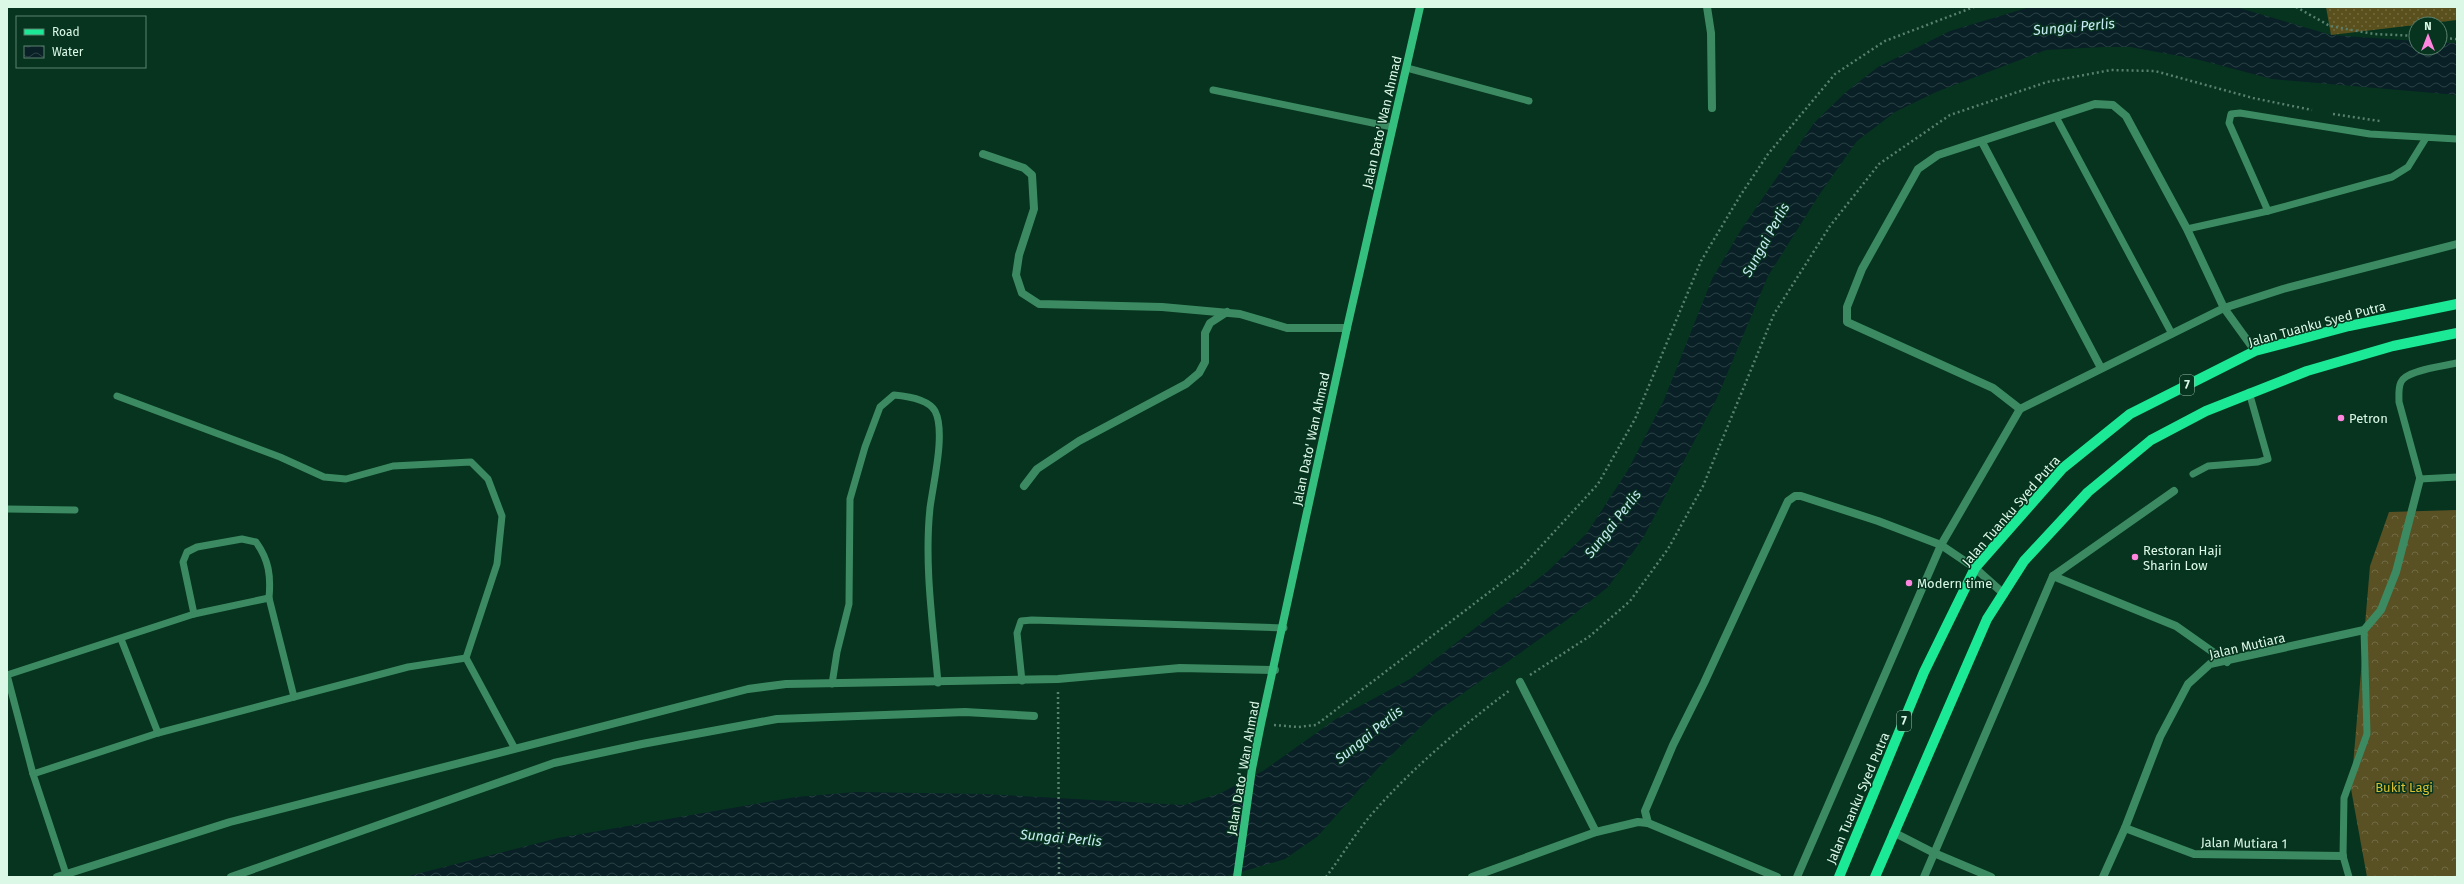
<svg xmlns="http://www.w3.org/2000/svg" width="2464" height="884" viewBox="0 0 2464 884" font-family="'Fira Sans',sans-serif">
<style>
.grass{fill:url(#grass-dots)}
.forest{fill:url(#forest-crowns)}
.water{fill:url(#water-waves)}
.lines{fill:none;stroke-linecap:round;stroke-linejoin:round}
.path{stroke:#59816d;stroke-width:2.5;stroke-dasharray:2 3;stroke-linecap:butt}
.service{stroke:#3c8a62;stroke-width:7}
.minor{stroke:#3c8a62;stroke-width:8}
.secondary{stroke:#35bf7f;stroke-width:8}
.primary{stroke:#1ce996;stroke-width:10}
.poi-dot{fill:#ff85de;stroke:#06341f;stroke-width:1.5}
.labels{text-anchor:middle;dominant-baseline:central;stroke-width:3;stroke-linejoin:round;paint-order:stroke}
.shield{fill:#06341f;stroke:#9bbdaa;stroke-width:1}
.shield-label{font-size:12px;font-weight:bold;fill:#dbf8e6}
.street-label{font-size:13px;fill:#dbf8e6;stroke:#06341f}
.poi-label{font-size:13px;fill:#dbf8e6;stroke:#06341f;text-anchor:start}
.park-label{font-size:13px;fill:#d9bf32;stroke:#06341f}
.water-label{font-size:14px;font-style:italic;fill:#c9ebf5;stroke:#06341f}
</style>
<defs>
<pattern id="grass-dots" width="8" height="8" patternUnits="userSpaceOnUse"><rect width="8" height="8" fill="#5a501d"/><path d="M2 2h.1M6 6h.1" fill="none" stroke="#716a3e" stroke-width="1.8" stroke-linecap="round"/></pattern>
<pattern id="forest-crowns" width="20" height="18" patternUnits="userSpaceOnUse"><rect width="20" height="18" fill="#595024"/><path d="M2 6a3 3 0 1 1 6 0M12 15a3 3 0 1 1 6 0" fill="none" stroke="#706a44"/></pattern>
<pattern id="water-waves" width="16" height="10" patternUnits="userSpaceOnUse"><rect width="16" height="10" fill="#082026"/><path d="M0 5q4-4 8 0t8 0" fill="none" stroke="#2b4146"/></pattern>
</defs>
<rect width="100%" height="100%" fill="#06341f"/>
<path class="grass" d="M2326 7H2457V20L2331 35Z"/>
<path class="forest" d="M2457 510V877H2367L2351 789 2370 566 2389 512Z"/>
<path class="water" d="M2030 7H2236L2331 35 2416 41V48H2440V43H2457V95L2272 79 2196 59 2130 47H2103L2046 50 1936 92 1895 112 1857 141 1819 195 1768 276 1717 398 1643 538 1608 587 1568 619 1435 713 1379 767 1318 836 1285 859 1224 877H405L558 838 796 797 856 792 984 794 1184 805 1221 793 1263 771 1336 719 1410 679 1548 571 1587 533 1628 470 1664 400 1712 279 1741 230 1814 123 1846 92 1878 67 1950 31Z"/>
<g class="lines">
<g class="path">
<path d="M2296 7 2330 26 2374 34 2416 36"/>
<path d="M2440 38 2457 39"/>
<path d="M2333 114 2380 121"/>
<path d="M1530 675 1590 636 1630 601 1668 549 1703 486 1774 314 1830 226 1879 164 1950 115 2047 82 2111 70 2155 71 2253 98 2312 110"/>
<path d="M1058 692 1059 877"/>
<path d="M1274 725 1298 727 1316 725 1522 567 1598 484 1635 419 1701 261 1740 196 1768 154 1835 74 1885 41 1974 7"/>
<path d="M1326 877C1341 857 1355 834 1371 815 1412 768 1460 728 1510 690"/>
</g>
<g class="service">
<path d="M1407 68 1529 101"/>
<path d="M1213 90 1392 127"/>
<path d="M2056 117 2172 334"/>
<path d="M2268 211 2229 123 2231 114 2240 113 2370 134 2457 139"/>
<path d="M2187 229 2268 211 2392 177 2408 167 2426 138"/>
<path d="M2457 363C2444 366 2406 370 2401 382 2398 388 2399 396 2399 402L2420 479 2457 477"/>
<path d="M117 396 280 457 324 477 346 479 393 466 471 462 488 479 502 516 497 564 466 658 514 747"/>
<path d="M2193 474 2208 466 2258 462 2268 459 2249 392"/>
<path d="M7 509 75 510"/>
<path d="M194 614 183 562 187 552 197 547 242 539 256 542C269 560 271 576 269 598"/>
<path d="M121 639 158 733"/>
<path d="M1022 681 1017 633 1021 621 1032 620 1284 628"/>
<path d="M832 684 837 652 849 604 850 499 865 447 880 407 894 395C906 396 928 399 935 411 946 432 933 484 930 508 924 565 933 625 938 683"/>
<path d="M33 774 158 733 408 667 466 658"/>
<path d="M66 874 33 774 7 675 194 614 269 598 294 697"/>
<path d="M2349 877 2343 856 2344 798 2367 734 2364 630"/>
</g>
<g class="minor">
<path d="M1707 7 1711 33 1712 108"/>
<path d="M1982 142 2101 368"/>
<path d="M983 154 1024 168 1032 175 1034 209 1019 255 1016 275 1022 293 1039 304 1162 307 1240 314 1287 328H1347"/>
<path d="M2020 409 1993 388 1847 322V307L1862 269 1918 169 1938 155 2095 104 2113 105 2126 116 2187 229 2224 308 2255 351"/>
<path d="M1024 486 1037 469 1079 441 1186 384 1199 373 1205 362V333L1210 323 1227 312"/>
<path d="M2053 576 2176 626 2227 662"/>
<path d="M1520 682 1596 832"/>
<path d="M1648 823 1645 811 1673 745 1704 683 1788 501 1795 496H1801L1878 521 1941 545 1975 568 2004 594"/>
<path d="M2125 828 2194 854 2343 856"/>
<path d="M1893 832 1934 853 1991 877"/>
<path d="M57 877 230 822 748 689 786 684 1058 679 1180 668 1275 670"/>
<path d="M231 877 554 763 642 744 777 719 965 712 1034 716"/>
<path d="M1472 877 1596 832 1638 822 1648 823 1777 877"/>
<path d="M1797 877 1941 545 2020 409 2224 308 2283 289 2457 244"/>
<path d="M1924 877 2053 576 2174 491"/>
<path d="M2103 877 2125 828 2160 737 2188 684 2210 664 2364 630 2381 610 2396 572 2420 479"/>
</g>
<path class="secondary" d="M1237 877 1252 769 1261 724 1347 328 1420 7"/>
<g class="primary">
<path d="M1839 877 1924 672 1975 568 2063 468 2130 414 2255 351 2349 326 2457 304"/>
<path d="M1875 877 1987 619 2024 561 2088 492 2151 440 2206 411 2307 371 2393 346 2457 333"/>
</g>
</g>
<g class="poi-dot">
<circle cx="2341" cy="418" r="4"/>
<circle cx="2135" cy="557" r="4"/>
<circle cx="1909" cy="583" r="4"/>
</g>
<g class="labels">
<g class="shield">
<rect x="2180" y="375" width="14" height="20" rx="3"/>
<rect x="1897" y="711" width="14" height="20" rx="3"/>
</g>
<g class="shield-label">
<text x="2187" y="385">7</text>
<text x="1904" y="721">7</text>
</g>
<g class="street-label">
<text transform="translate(1382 122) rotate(-77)">Jalan Dato' Wan Ahmad</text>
<text transform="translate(2317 324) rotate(-15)">Jalan Tuanku Syed Putra</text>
<text transform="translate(1311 439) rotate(-78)">Jalan Dato' Wan Ahmad</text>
<text transform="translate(2011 511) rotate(-49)">Jalan Tuanku Syed Putra</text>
<text transform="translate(2247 646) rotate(-13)">Jalan Mutiara</text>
<text transform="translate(1243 768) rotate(-80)">Jalan Dato' Wan Ahmad</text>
<text transform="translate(1858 798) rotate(-67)">Jalan Tuanku Syed Putra</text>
<text transform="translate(2244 843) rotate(1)">Jalan Mutiara 1</text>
</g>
<g class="poi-label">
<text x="2349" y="418">Petron</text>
<text x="2143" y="550">Restoran Haji<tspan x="2143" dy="15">Sharin Low</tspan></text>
<text x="1917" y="583">Modern time</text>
</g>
<g class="park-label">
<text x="2404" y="787">Bukit Lagi</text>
</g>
<g class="water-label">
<text transform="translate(2074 27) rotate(-5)">Sungai Perlis</text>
<text transform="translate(1766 240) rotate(-61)">Sungai Perlis</text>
<text transform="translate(1613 524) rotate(-52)">Sungai Perlis</text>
<text transform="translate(1369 735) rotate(-39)">Sungai Perlis</text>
<text transform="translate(1061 838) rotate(5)">Sungai Perlis</text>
</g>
</g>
<rect width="2464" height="884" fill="none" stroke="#dbf8e6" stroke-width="16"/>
<rect x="16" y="16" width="130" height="52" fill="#06341f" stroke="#5b826f"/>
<rect x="24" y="29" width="20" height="6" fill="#1ce996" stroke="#5b826f"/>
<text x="52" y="36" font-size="12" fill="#dbf8e6">Road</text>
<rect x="24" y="46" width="20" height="12" fill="url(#water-waves)" stroke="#5b826f"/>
<text x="52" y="56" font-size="12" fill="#dbf8e6">Water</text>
<g transform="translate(2428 36)"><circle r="19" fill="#06341f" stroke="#5b826f"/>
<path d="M0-3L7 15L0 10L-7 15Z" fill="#ff85de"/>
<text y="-6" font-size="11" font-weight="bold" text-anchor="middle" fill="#dbf8e6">N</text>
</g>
</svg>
